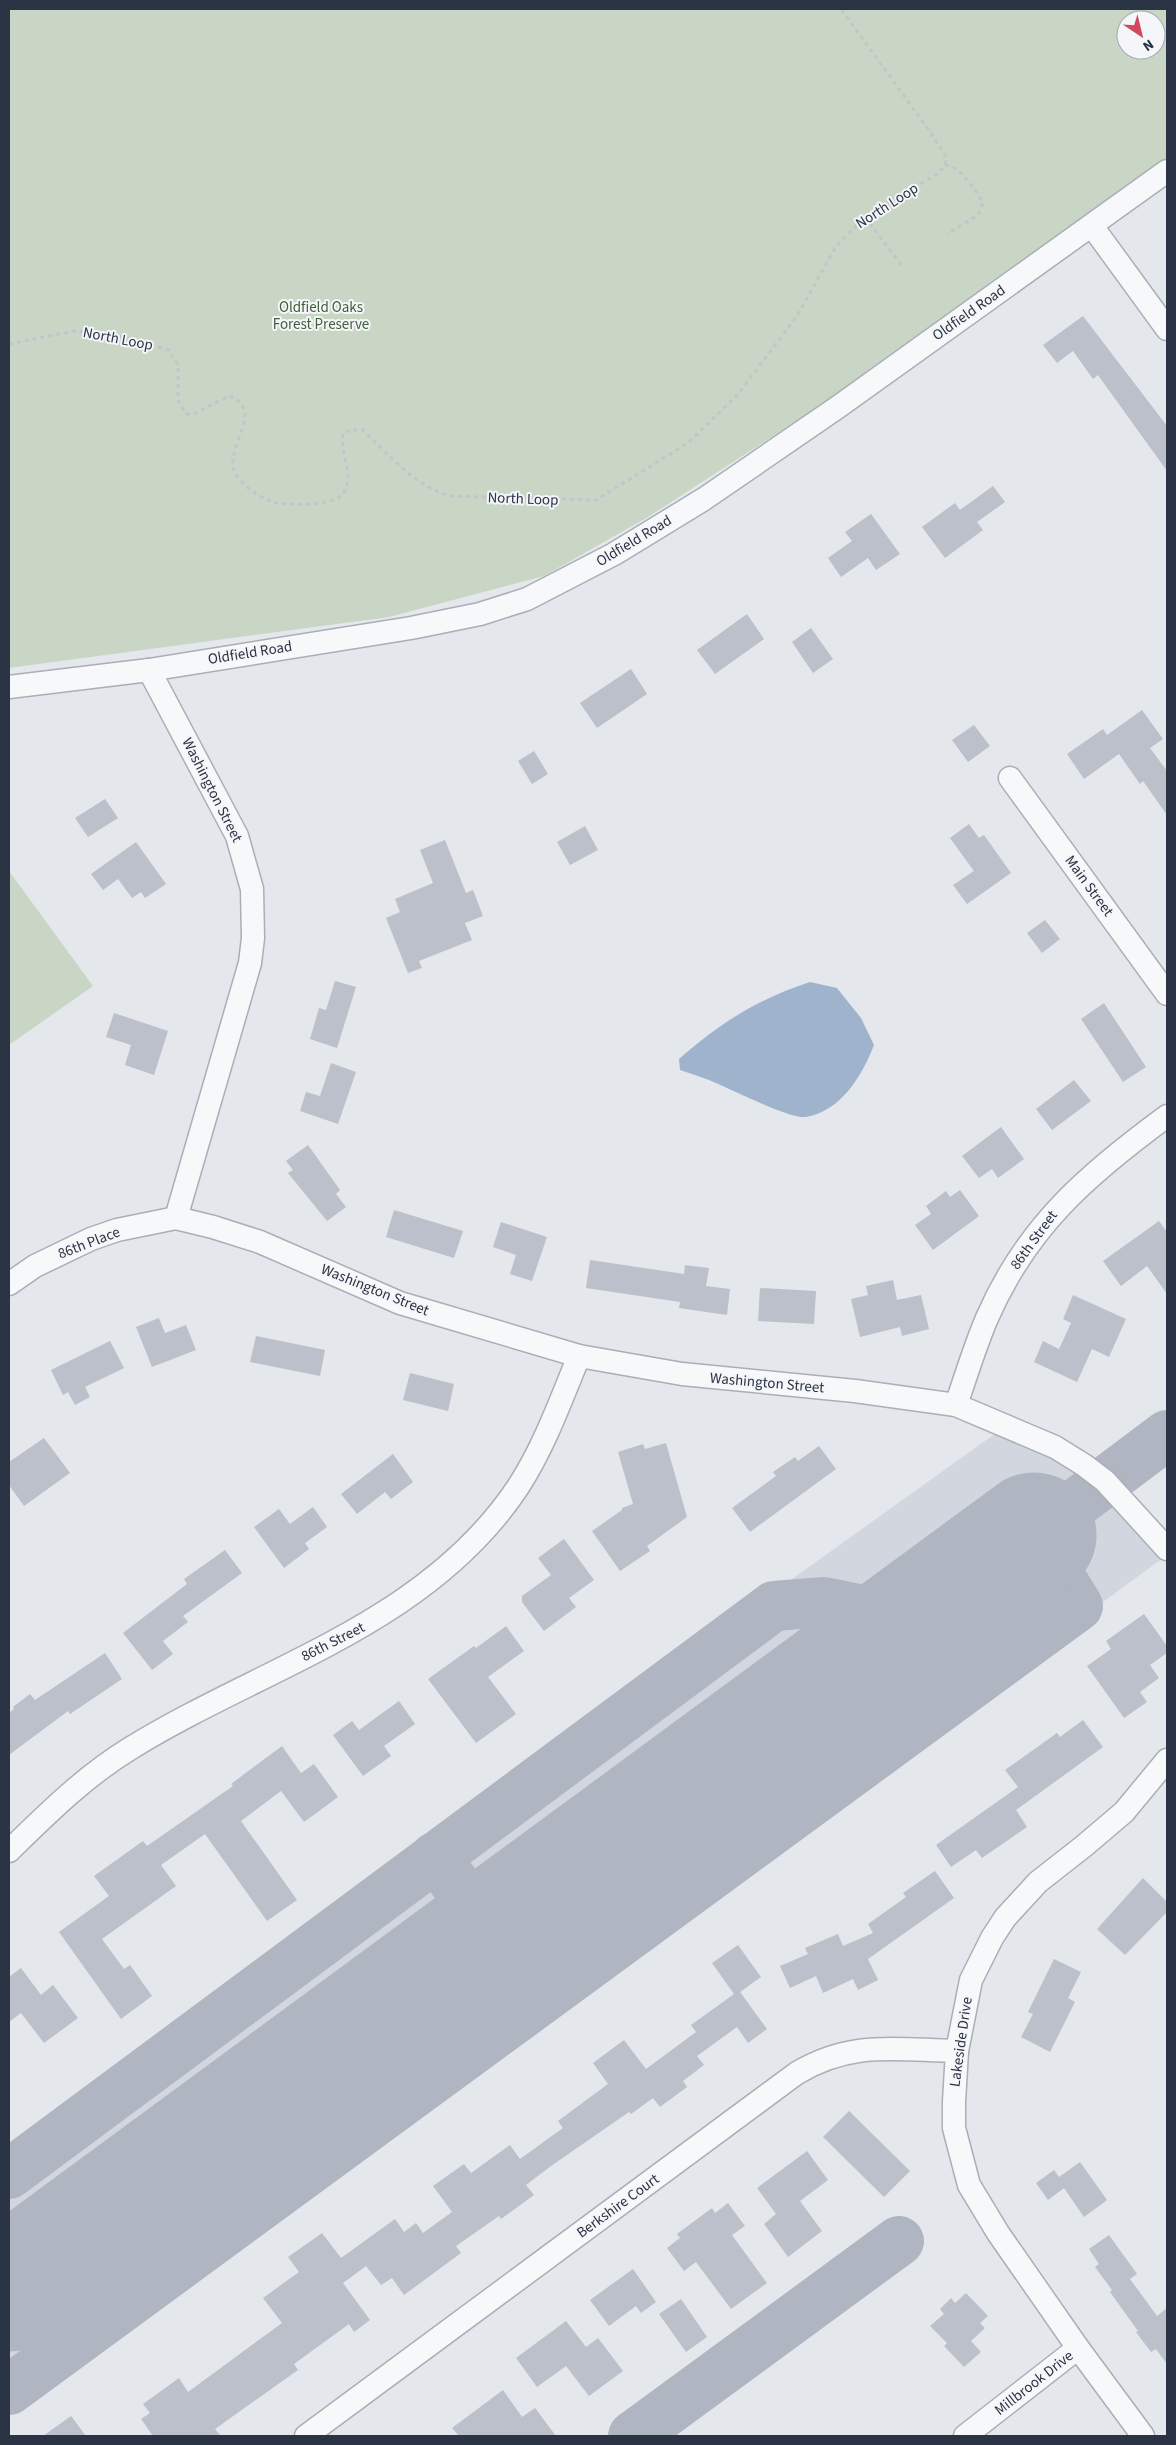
<svg xmlns="http://www.w3.org/2000/svg" width="1176" height="2445" viewBox="0 0 1176 2445" font-family="'Source Sans 3',sans-serif">
<style>
.built{fill:#d2d6de}
.green{fill:#c9d6c5;fill-rule:evenodd}
.water{fill:#9fb4cc}
.lines{fill:none;stroke-linecap:round;stroke-linejoin:round}
.taxiway{stroke:#b0b6c1;stroke-width:50}
.runway{stroke:#b0b6c1;stroke-width:125}
.building{fill:#bbc0ca}
.minor-casing{stroke:#a9aeb7;stroke-width:25}
.path{stroke:#c2c5cb;stroke-width:3;stroke-dasharray:4 4;stroke-linecap:butt}
.minor{stroke:#f7f8fa;stroke-width:22}
.labels{text-anchor:middle;dominant-baseline:central;stroke-width:4;stroke-linejoin:round;paint-order:stroke}
.street-label{font-size:15px;fill:#2b3445;stroke:#f4f6f9}
.park-label{font-size:15px;fill:#3f6138;stroke:#f4f6f9}
</style>
<rect width="100%" height="100%" fill="#e4e7ec"/>
<path class="built" d="M996 1433 1033 1448 1080 1472 1124 1513 1163 1558 645 1938 9 2411V2156L781 1587Z"/>
<g class="green">
<path d="M9 9H1167V158L838 394 648 517 544 576 389 617 9 668ZM1126 20H1156V50H1126Z"/>
<path d="M9 871 93 986 9 1045Z"/>
</g>
<path class="water" d="M810 982 837 988 861 1018 874 1045C862 1076 841 1111 806 1117 788 1119 726 1086 706 1079 698 1076 689 1073 680 1070L679 1059C720 1023 758 999 810 982Z"/>
<g class="lines">
<g class="taxiway">
<path d="M435 1857 542 1998"/>
<path d="M222 2133 270 2197"/>
<path d="M9 2174 774 1606 824 1602 917 1621"/>
<path d="M9 2390 1078 1606 1034 1535 1167 1435"/>
<path d="M633 2436 899 2241"/>
</g>
<path class="runway" d="M9 2289 1034 1535"/>
</g>
<g class="building">
<path d="M1083 316 1167 426V471L1098 375 1093 379 1073 351 1057 363 1043 345Z"/>
<path d="M993 486 1005 502 977 522 983 530 945 558 922 527 955 503 960 510Z"/>
<path d="M871 514 900 554 876 570 868 558 841 577 828 558 852 541 845 532Z"/>
<path d="M747 614 764 639 715 674 697 650Z"/>
<path d="M811 628 833 659 813 673 792 642Z"/>
<path d="M631 669 647 694 597 728 580 703Z"/>
<path d="M1142 710 1163 739 1150 748 1167 771V815L1143 781 1140 784 1119 754 1084 779 1067 754 1103 729 1107 735Z"/>
<path d="M974 725 990 746 968 762 952 740Z"/>
<path d="M534 751 548 774 532 784 518 761Z"/>
<path d="M105 799 118 818 88 837 75 818Z"/>
<path d="M969 824 979 838 984 835 1011 873 967 904 953 885 974 871 950 838Z"/>
<path d="M585 826 598 850 570 865 557 842Z"/>
<path d="M445 840 466 893 473 890 483 916 465 923 472 940 419 961 422 968 408 973 386 918 400 912 395 899 433 883 420 850Z"/>
<path d="M136 842 166 884 145 898 141 892 132 898 118 879 103 890 91 874Z"/>
<path d="M1045 920 1060 939 1042 953 1027 933Z"/>
<path d="M335 981 356 987 337 1048 310 1039 319 1008 326 1010Z"/>
<path d="M1104 1003 1146 1067 1123 1082 1081 1019Z"/>
<path d="M114 1013 168 1031 154 1075 125 1065 131 1045 106 1037Z"/>
<path d="M331 1063 356 1072 338 1124 300 1111 306 1092 320 1096Z"/>
<path d="M1074 1080 1091 1101 1052 1130 1036 1109Z"/>
<path d="M1001 1127 1024 1159 998 1178 992 1169 979 1178 962 1156Z"/>
<path d="M308 1145 340 1190 336 1194 346 1207 327 1221 288 1173 293 1170 286 1161Z"/>
<path d="M960 1190 979 1216 933 1250 915 1225 931 1214 926 1206 946 1191 950 1197Z"/>
<path d="M394 1210 463 1231 454 1258 386 1237Z"/>
<path d="M1159 1221 1167 1232V1294L1147 1266 1121 1286 1103 1261Z"/>
<path d="M501 1222 547 1237 532 1281 510 1274 516 1255 493 1247Z"/>
<path d="M590 1260 684 1274 685 1265 709 1268 706 1286 730 1289 727 1315 679 1308 680 1302 586 1288Z"/>
<path d="M893 1280 897 1300 921 1295 929 1329 902 1336 900 1327 860 1337 851 1299 868 1295 866 1286Z"/>
<path d="M760 1288 816 1291 814 1324 758 1321Z"/>
<path d="M1073 1295 1126 1319 1109 1357 1092 1349 1077 1382 1034 1362 1043 1341 1059 1349 1071 1323 1063 1319Z"/>
<path d="M159 1318 165 1333 186 1325 196 1350 152 1367 136 1327Z"/>
<path d="M256 1336 325 1350 320 1376 250 1362Z"/>
<path d="M110 1341 124 1368 85 1387 90 1397 75 1405 68 1392 63 1395 51 1370Z"/>
<path d="M410 1373 454 1384 448 1411 403 1400Z"/>
<path d="M44 1438 70 1473 24 1506 9 1485V1462Z"/>
<path d="M666 1443 687 1517 647 1546 650 1551 620 1571 592 1531 622 1510V1508L633 1504 618 1452 643 1444 645 1449Z"/>
<path d="M819 1446 836 1469 750 1532 732 1508 776 1476 773 1472 795 1457 798 1461Z"/>
<path d="M393 1454 413 1482 391 1499 385 1492 357 1514 341 1494Z"/>
<path d="M313 1507 327 1527 305 1543 309 1549 284 1568 254 1527 279 1509 290 1524Z"/>
<path d="M564 1539 594 1580 569 1598 576 1607 544 1631 522 1602V1596L551 1575 538 1558Z"/>
<path d="M225 1550 242 1573 183 1616 188 1622 163 1641 173 1654 152 1670 123 1633 187 1584 184 1579Z"/>
<path d="M1144 1614 1167 1646V1653L1150 1665 1159 1678 1140 1692 1147 1702 1124 1718 1087 1666 1111 1649 1106 1641Z"/>
<path d="M506 1626 524 1651 488 1677 516 1714 476 1743 428 1679 474 1646 476 1648Z"/>
<path d="M105 1653 122 1679 70 1714 68 1711 9 1755V1713L14 1709 13 1707 30 1694 35 1700Z"/>
<path d="M399 1701 415 1724 384 1746 391 1756 363 1776 333 1735 352 1721 359 1730Z"/>
<path d="M1083 1720 1103 1747 1016 1810 1027 1827 982 1858 976 1850 951 1867 936 1845 1018 1787 1005 1770 1057 1733 1060 1737Z"/>
<path d="M282 1746 301 1773 314 1764 338 1797 304 1822 281 1791 241 1821 297 1900 267 1921 205 1834 161 1865 176 1886 102 1939 124 1969 130 1965 152 1996 121 2019 59 1932 109 1896 94 1876 143 1841 147 1846 233 1786 231 1784Z"/>
<path d="M935 1871 954 1898 868 1959 878 1980 858 1990 853 1979 823 1993 816 1976 790 1988 780 1966 808 1954 805 1948 838 1934 843 1946 873 1933 868 1924 906 1897 903 1893Z"/>
<path d="M1143 1878 1167 1902V1912L1125 1955 1097 1929Z"/>
<path d="M738 1945 761 1977 740 1992 767 2029 748 2043 737 2027 697 2056 704 2065 683 2081 687 2087 660 2107 653 2098 631 2114 629 2112 551 2166 526 2185 534 2195 501 2219 499 2216 456 2246 461 2253 404 2295 392 2278 381 2285 366 2266 343 2283 370 2320 354 2332 349 2324 294 2364 298 2370 215 2429 221 2436H153L141 2419 150 2413 143 2404 179 2378 188 2392 282 2323 263 2298 299 2272 288 2257 322 2233 341 2258 395 2219 404 2232 416 2223 423 2233 452 2212 433 2186 464 2164 471 2173 510 2145 520 2159 563 2128 558 2121 608 2084 593 2063 624 2040 646 2069 696 2032 691 2025 734 1994 712 1963Z"/>
<path d="M1054 1959 1081 1972 1068 1998 1075 2002 1050 2052 1021 2037 1033 2014 1028 2012Z"/>
<path d="M21 1968 41 1995 53 1985 78 2018 44 2043 21 2013 9 2022V1977Z"/>
<path d="M849 2111 910 2171 884 2197 823 2137Z"/>
<path d="M807 2151 828 2180 800 2201 822 2231 788 2257 764 2224 776 2214 757 2188Z"/>
<path d="M1080 2162 1107 2200 1084 2217 1064 2188 1048 2200 1036 2183 1054 2170 1059 2177Z"/>
<path d="M728 2203 745 2226 732 2235 767 2283 731 2309 696 2262 684 2271 667 2248 680 2238 677 2234 712 2208 715 2213Z"/>
<path d="M1109 2235 1137 2274 1130 2279 1157 2316 1167 2308V2364L1156 2349 1151 2352 1136 2332 1138 2331 1110 2292 1112 2290 1095 2267 1099 2264 1089 2249Z"/>
<path d="M633 2269 656 2302 641 2313 636 2306 609 2326 590 2300Z"/>
<path d="M966 2293 988 2316 980 2323 985 2328 971 2341 981 2352 964 2367 944 2346 947 2343 930 2326 944 2314 940 2309 951 2298 955 2303Z"/>
<path d="M681 2299 707 2337 686 2352 659 2314Z"/>
<path d="M566 2321 586 2347 598 2338 623 2371 589 2396 566 2366 537 2387 516 2358Z"/>
<path d="M503 2390 522 2417 535 2408 556 2436H459L452 2428Z"/>
<path d="M71 2416 86 2436H43Z"/>
</g>
<g class="lines">
<defs>
<g id="minor">
<path d="M1092 226 1167 329"/>
<path d="M149 670 237 836 252 889 253 938 250 963 176 1218"/>
<path d="M9 687 149 670 411 628 480 614 527 599 614 554 704 499 838 407 1167 171"/>
<path d="M1010 778 1167 994"/>
<path d="M9 1284 35 1266 91 1239 117 1230 176 1218 213 1227 260 1242 400 1303 579 1356 682 1374 855 1391 956 1405 1055 1447 1084 1465 1105 1481 1167 1549"/>
<path d="M956 1405C966 1376 975 1346 987 1318 1027 1226 1088 1174 1167 1116"/>
<path d="M9 1851C47 1814 85 1776 131 1748 264 1666 427 1624 518 1487 544 1447 561 1400 579 1356"/>
<path d="M306 2436 797 2073C852 2040 896 2050 957 2051"/>
<path d="M965 2436 1078 2348"/>
<path d="M1143 2436 1078 2348 998 2233 969 2185 954 2128V2102L957 2051 971 1980 992 1938 1005 1918 1038 1882 1084 1846 1124 1812 1167 1760"/>
</g>
</defs>
<use href="#minor" class="minor-casing"/>
<g class="path">
<path d="M945 165C960 165 976 191 983 203L978 215 947 234"/>
<path d="M865 217 902 266"/>
<path d="M9 344 74 331 119 336 169 350 178 365V400L186 414H193L229 396C267 410 223 447 235 473 240 484 259 497 270 501 284 506 331 506 341 496 357 478 339 455 343 433L351 430H363C390 456 413 484 449 496L596 500 688 443 738 394 797 316 836 246 865 217 939 173 945 165 946 157 933 136 841 9"/>
</g>
<use href="#minor" class="minor"/>
</g>
<g class="labels">
<g class="street-label">
<text transform="translate(887 206) rotate(-33)">North Loop</text>
<text transform="translate(969 313) rotate(-35)">Oldfield Road</text>
<text transform="translate(118 339) rotate(11)">North Loop</text>
<text transform="translate(523 499) rotate(2)">North Loop</text>
<text transform="translate(634 541) rotate(-31)">Oldfield Road</text>
<text transform="translate(250 653) rotate(-9)">Oldfield Road</text>
<text transform="translate(212 790) rotate(63)">Washington Street</text>
<text transform="translate(1089 886) rotate(54)">Main Street</text>
<text transform="translate(1034 1240) rotate(-54)">86th Street</text>
<text transform="translate(89 1243) rotate(-21)">86th Place</text>
<text transform="translate(375 1290) rotate(22)">Washington Street</text>
<text transform="translate(767 1383) rotate(5)">Washington Street</text>
<text transform="translate(333 1642) rotate(-27)">86th Street</text>
<text transform="translate(961 2042) rotate(-82)">Lakeside Drive</text>
<text transform="translate(618 2206) rotate(-36)">Berkshire Court</text>
<text transform="translate(1034 2383) rotate(-38)">Millbrook Drive</text>
</g>
<g class="park-label">
<text x="321" y="307">Oldfield Oaks<tspan x="321" dy="17">Forest Preserve</tspan></text>
</g>
</g>
<rect width="1176" height="2445" fill="none" stroke="#2b3445" stroke-width="20"/>
<g transform="translate(1141 35) rotate(145)"><circle r="24" fill="#f4f6f9" stroke="#a4a8b1"/>
<path d="M0-4L9 19L0 12L-9 19Z" fill="#d1495b"/>
<text y="-8" font-size="14" font-weight="bold" text-anchor="middle" fill="#2b3445">N</text>
</g>
</svg>
